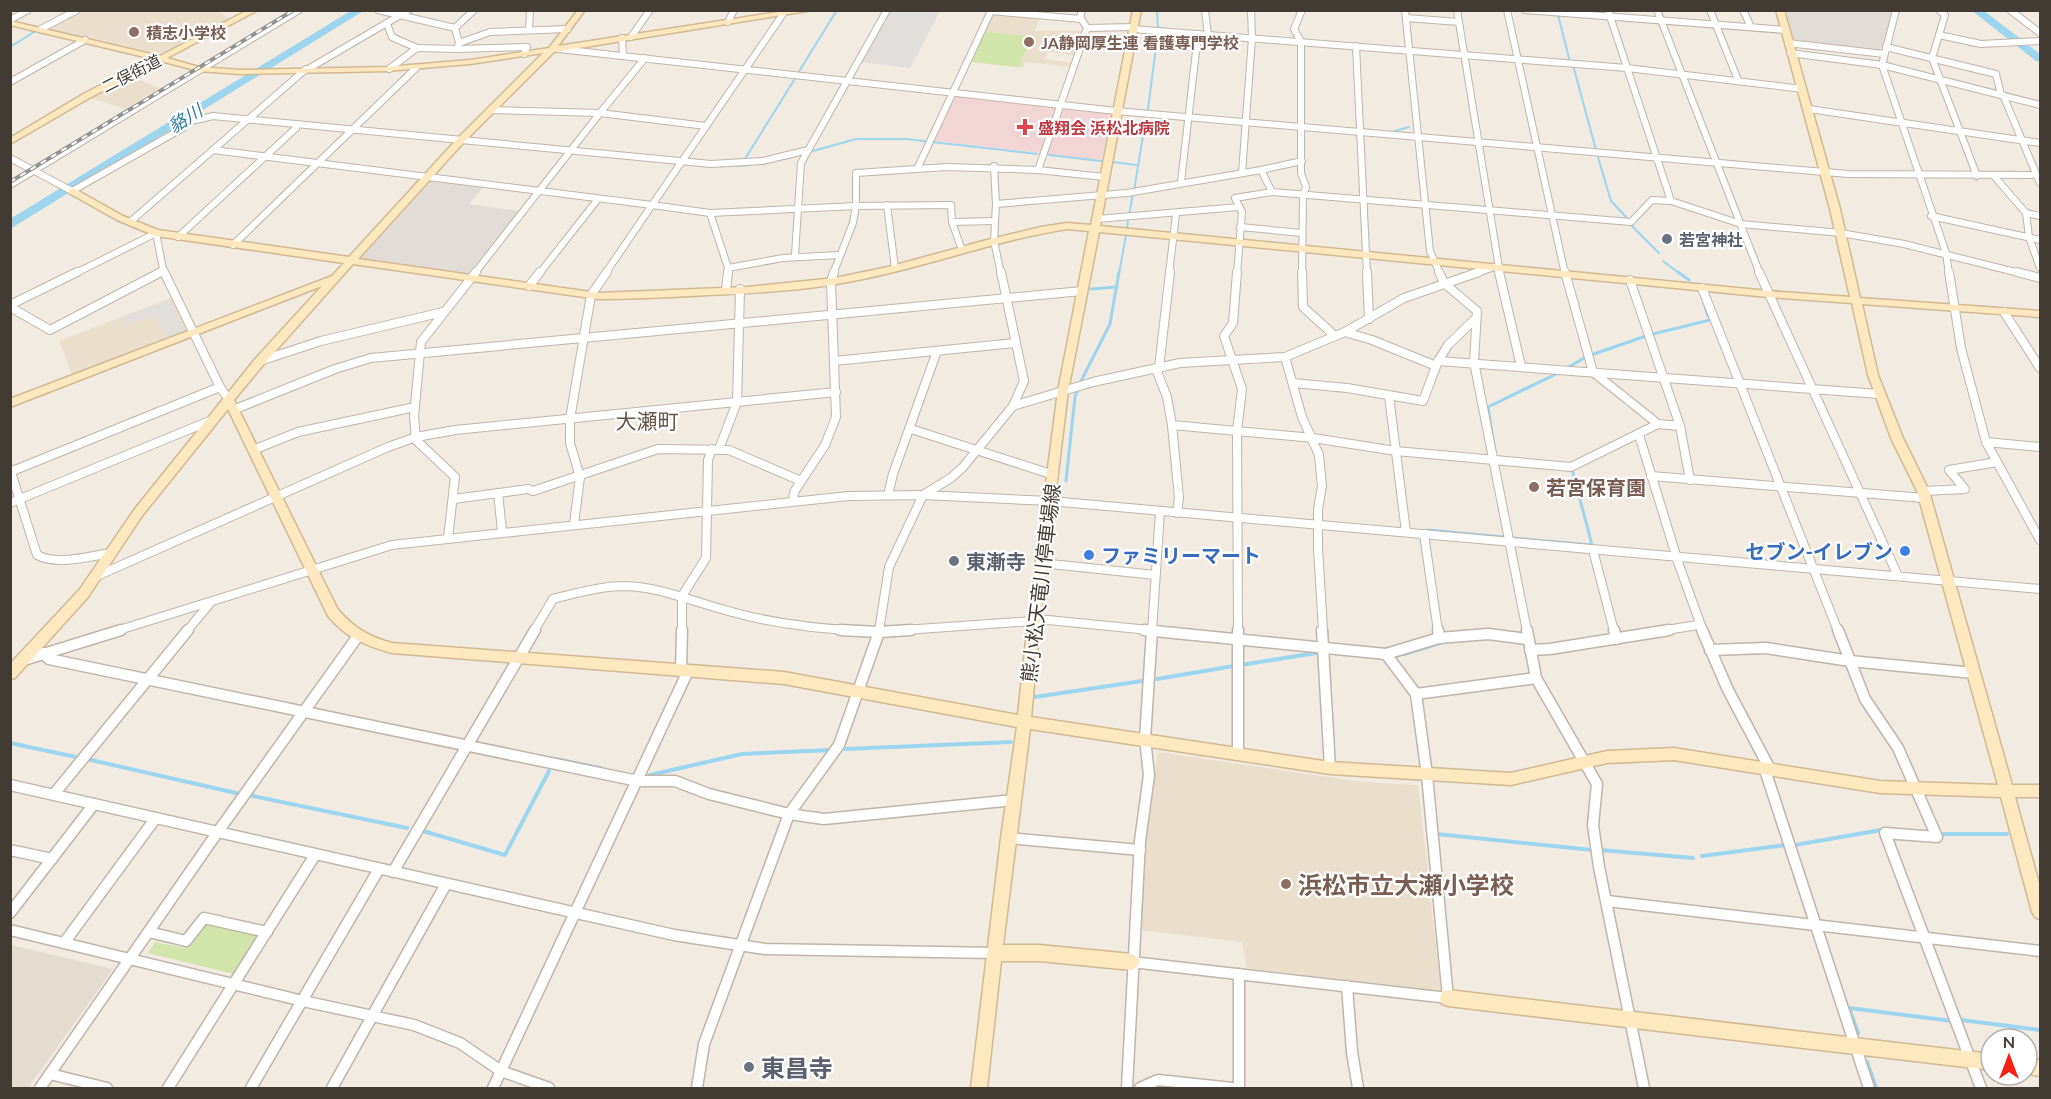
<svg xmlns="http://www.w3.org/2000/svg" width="2051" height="1099" viewBox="0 0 2051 1099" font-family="Lato,'Noto Sans JP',sans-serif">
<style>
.residential{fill:#e5dcd0}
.industrial{fill:#e2dcd7}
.education{fill:#eadfcc}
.medical{fill:#f2d6d5}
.green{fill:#d1e5ab}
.parking{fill:#e1dedb}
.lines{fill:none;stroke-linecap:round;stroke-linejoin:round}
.stream-far2{stroke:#9ed5ee;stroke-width:2}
.stream-far1{stroke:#9ed5ee;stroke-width:3}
.stream{stroke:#9ed5ee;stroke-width:4}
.river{fill:#9ed5ee;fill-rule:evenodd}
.street-far2-casing{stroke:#bfb5a8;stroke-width:8}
.street-far1-casing{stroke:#bfb5a8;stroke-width:10}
.street-casing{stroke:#bfb5a8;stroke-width:13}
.secondary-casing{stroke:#d1ba92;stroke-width:3}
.street-far2{stroke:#fff;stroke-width:6}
.street-far1{stroke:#fff;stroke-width:8}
.street{stroke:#fff;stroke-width:10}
.secondary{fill:#fde8bf;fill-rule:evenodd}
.rail-casing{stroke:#929292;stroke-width:4}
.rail{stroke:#fff;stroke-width:2;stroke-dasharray:6;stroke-linecap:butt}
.education-dot{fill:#8d6e63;stroke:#fff;stroke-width:2}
.health-dot{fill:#e0444e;stroke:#fff;stroke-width:2}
.worship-dot{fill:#6b7280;stroke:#fff;stroke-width:2}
.shop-dot{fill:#3f7fe0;stroke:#fff;stroke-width:2}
.labels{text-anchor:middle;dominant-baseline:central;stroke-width:4.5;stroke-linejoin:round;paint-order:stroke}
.far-education-label{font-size:16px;font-weight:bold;fill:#785e54;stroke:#fff;text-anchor:start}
.far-street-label{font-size:16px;fill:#423b33;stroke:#fff}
.far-health-label{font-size:16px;font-weight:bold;fill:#be3a42;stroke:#fff;text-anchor:start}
.far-worship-label{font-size:16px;font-weight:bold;fill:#5b616d;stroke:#fff;text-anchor:start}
.far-water-label{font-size:18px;font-style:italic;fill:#2e7da3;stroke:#fff}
.education-label{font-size:20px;font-weight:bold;fill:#785e54;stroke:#fff;text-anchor:start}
.shop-label{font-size:20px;font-weight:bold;fill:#366cbe;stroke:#fff;text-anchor:end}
.worship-label{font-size:20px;font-weight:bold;fill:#5b616d;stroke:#fff;text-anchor:start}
.street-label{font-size:20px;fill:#423b33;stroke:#fff}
.neighbourhood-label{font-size:21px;fill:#65574a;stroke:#fff}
.near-education-label{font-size:24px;font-weight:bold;fill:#785e54;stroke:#fff;text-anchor:start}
.near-worship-label{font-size:24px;font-weight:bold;fill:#5b616d;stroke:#fff;text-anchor:start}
</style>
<rect width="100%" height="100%" fill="#f1ebe2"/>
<path class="residential" d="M11 945 113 969 28 1088H11Z"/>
<g class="industrial">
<path d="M1786 11H1894L1880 52 1793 42Z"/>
<path d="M432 179 484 186 469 204 520 211 467 275 361 261 360 258Z"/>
</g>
<g class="education">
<path d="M82 10 219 11 230 19 161 54 46 28Z"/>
<path d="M993 12 1040 16 1035 31H1083L1075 55 1048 52 1045 59 1073 63 1071 67 1025 62 1022 68 970 62Z"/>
<path d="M140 80 159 88 125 109 87 97 118 81 124 83Z"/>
<path d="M171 298 187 330 184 332 72 375 59 341Z"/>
<path d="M1158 752 1362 782 1418 785 1441 991 1247 968 1242 942 1139 930 1146 839Z"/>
</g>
<path class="medical" d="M956 95 1112 112 1101 160 935 141Z"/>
<g class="green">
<path d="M985 32 1031 36 1019 67 971 62Z"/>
<path d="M204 923 257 935 234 974 148 953 155 942 185 948Z"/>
</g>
<g class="parking">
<path d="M890 11H940L910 68 860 62Z"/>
<path d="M170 300 185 331 167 338 155 315 126 326 122 317Z"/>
</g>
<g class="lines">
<g class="stream-far2">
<path d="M1157 10 1158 29"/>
<path d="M1558 15 1570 62"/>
<path d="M47 23 67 12"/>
<path d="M10 47 34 32"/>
<path d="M1573 65 1596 150"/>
<path d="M798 73 837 10"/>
<path d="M1148 109 1158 32"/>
<path d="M1395 131 1409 127"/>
<path d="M161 133 183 125"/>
<path d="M813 151 856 139H906L1037 154"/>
<path d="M1597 154 1611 201 1627 218"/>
<path d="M1049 155 1101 161"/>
<path d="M784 159 798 155"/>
<path d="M743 162 796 77"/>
<path d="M1113 162 1136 165"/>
<path d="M727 166 751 165"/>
<path d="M1134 191 1146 117"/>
<path d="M1129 215 1133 194"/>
<path d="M1629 223 1659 253"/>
<path d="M1127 229 1128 219"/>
<path d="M1663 261 1680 274"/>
<path d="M1119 274 1126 235"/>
</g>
<g class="stream-far1">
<path d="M1678 272 1689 280"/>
<path d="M1091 289 1117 287"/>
<path d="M1704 303 1708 316"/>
<path d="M1653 334 1710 320"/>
<path d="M1591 355 1646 336"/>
<path d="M1567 368 1586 357"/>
<path d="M1080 383 1110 324 1119 272"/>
<path d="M1495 452 1488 407 1560 372"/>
<path d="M1066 481 1075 397 1078 389"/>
<path d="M1428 530 1504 537"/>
<path d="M1513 538 1592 545 1572 469"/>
</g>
<g class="stream">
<path d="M1404 654 1443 642"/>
<path d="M1241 665 1316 653"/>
<path d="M1157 679 1234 666"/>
<path d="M1035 697 1142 681"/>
<path d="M10 743 76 757"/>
<path d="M845 749 1011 742"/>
<path d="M555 759 600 768"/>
<path d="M91 760 236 793"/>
<path d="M650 775 742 754 831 750"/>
<path d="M253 796 407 828"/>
<path d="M423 831 505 855 549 771"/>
<path d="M1437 834 1592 850"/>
<path d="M1942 834H2007"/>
<path d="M1795 845 1887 829"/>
<path d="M1600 850 1693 858"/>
<path d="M1702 856 1786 845"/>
<path d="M1961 1020 2040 1030"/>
<path d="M1858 1033 1849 1008 1952 1021"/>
<path d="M1867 1062 1876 1088"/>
</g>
<g class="river">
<path d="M352 10H365L10 229V219Z"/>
<path d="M1971 10H1983L2040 54V62L2036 61Z"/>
</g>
<defs>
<g id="street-far2">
<path d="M378 10 455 28"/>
<path d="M1082 10 1080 17 1087 28 1038 170 1104 177"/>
<path d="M1205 10 1208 35"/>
<path d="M1405 10 1430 251 1440 274"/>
<path d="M1457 10 1500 274"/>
<path d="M1507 10 1565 274"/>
<path d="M1525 10 1785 30"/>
<path d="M1608 10 1671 201"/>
<path d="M1657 10 1760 274"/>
<path d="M1710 10 1738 80"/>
<path d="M1743 10 1751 27"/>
<path d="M1896 10 1882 65 1946 253 1949 274"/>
<path d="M1939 10 1945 15 1939 35"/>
<path d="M2010 10 2040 33"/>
<path d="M783 14 652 205 710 213 856 206V173L947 167 1038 170"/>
<path d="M1406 18 1459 22"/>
<path d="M10 20 28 10"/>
<path d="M728 22 734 10"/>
<path d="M387 24 392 37 417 48"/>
<path d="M455 28 474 10"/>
<path d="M1087 28 1133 27"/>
<path d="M41 29 77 10"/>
<path d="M529 29 530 10"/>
<path d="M1133 29 1627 68 1803 89"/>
<path d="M631 37 650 10"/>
<path d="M622 38 623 56"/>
<path d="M459 43 490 32 568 29"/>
<path d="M1788 43 1884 54"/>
<path d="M1356 46 1367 274"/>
<path d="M1886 47 1996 74 2001 95"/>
<path d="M457 49 527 47 524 54"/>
<path d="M559 49 1116 111 1848 174 2040 175"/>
<path d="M1790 53 1882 65 2040 105"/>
<path d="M645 58 600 113 706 126"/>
<path d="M308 69 409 10"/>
<path d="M389 69 417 48 457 49 459 43 455 28"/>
<path d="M10 82 85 40"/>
<path d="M2003 95 2040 183"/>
<path d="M1809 109 2040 143"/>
<path d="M490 110 600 113"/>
<path d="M213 150 652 205 605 274"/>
<path d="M10 158 72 191 183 128V123L213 116 711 164 762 161 808 150"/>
<path d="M994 166 996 204 1127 193 1261 170 1272 192"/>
<path d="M918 167 991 11 1081 19"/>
<path d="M1261 170 1302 161"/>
<path d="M1242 173 1252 38 1251 10"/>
<path d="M1977 176 1932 58 1939 35 1981 44 2040 41"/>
<path d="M1994 176 2026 213 2040 216"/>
<path d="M1181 182 1198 34"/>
<path d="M10 185 299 10"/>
<path d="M996 204 994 241 1001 274"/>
<path d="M887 205 895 268"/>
<path d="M710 213 728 268 727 274"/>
<path d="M2026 213 2029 237 2040 268"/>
<path d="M1931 216 2040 240"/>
<path d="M1097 219 1239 207"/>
<path d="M130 222 306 69"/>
<path d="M952 222 995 221"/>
<path d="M1240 227 1302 233"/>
<path d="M178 237 296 128"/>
<path d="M233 245 416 68"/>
<path d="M795 255 801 163 887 10"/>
<path d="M728 268 783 258 839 255"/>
<path d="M74 274 156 233 164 274"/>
<path d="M158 274 163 271"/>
<path d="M474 274 600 113"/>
<path d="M539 274 598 199"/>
<path d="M833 274 853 223 856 206 951 205 952 222 962 250"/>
<path d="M1169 274 1176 214"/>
<path d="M1237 274 1242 212 1235 198 1272 192 1631 222 1652 200 1671 201 1741 224 1841 233 1904 244 2023 274"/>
<path d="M1302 274 1303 196 1306 187 1301 173V42L1294 29 1302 10"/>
<path d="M1475 274 1494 267"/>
</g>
<g id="street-far1">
<path d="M164 272 220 387 229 400"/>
<path d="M1237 272 1233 323 1224 336 1242 389 1237 431 1238 631"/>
<path d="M1302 272 1303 307 1335 336"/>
<path d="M1367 272 1369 319"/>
<path d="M1439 272 1444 283 1477 311 1474 362 1527 631"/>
<path d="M1499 272 1521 366"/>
<path d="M1759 272 1898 576"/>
<path d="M1949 272 1961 348 1986 442 2040 540"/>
<path d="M2017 272 2040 278"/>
<path d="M1630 280 1680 426 1690 480"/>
<path d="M529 286 540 272"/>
<path d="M1702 288 1838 631"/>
<path d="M726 290 728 272"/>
<path d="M10 305 77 272"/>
<path d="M10 307 50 330 161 272"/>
<path d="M2004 312 2040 368"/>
<path d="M1345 332 1372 340 1436 366"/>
<path d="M1285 357 1302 417 1319 455 1322 486 1318 509V548L1323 631"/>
<path d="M260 361 321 341 443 312"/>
<path d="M834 361 1015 343"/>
<path d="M1438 361 1879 394"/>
<path d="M1159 368 1170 272"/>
<path d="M1156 369 1167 397 1172 425 1313 438 1396 451 1571 467 1658 424 1593 372 1565 272"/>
<path d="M1293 383 1347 388 1423 401 1438 361 1448 345 1476 318"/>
<path d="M1389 396 1406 532"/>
<path d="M1013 406 1093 382 1180 363 1285 357 1345 332 1404 298 1479 272"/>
<path d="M233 410 335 369 371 358 1082 291"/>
<path d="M1658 424 1680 426"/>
<path d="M1172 425 1179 498 1177 513"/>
<path d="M911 429 1054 475"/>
<path d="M1639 435 1679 565 1703 631"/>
<path d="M1986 442 2040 447"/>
<path d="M719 449 737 402 740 289"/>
<path d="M253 450 298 432 415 407"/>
<path d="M10 469 37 555C59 566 89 556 112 553"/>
<path d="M10 472 220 387"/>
<path d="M1651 476 1924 498"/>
<path d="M1923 491 1965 489 1949 470 1997 462"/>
<path d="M498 493 502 531"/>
<path d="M888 495 893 474 937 351"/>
<path d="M454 499 528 489 533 491 658 449 729 450 801 481"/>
<path d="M793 501 794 492 825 445 836 417 831 282 834 272"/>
<path d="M10 503 212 420"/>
<path d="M574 524 580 477 570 443V419L591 295 607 272"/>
<path d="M1424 534 1438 631"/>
<path d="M448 538 455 477 416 440 414 416 421 342 476 272"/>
<path d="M1593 550 1614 631"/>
<path d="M1041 563 1155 575"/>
<path d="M97 576 388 447 416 437 455 430 836 392"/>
<path d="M116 631 392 545 848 496 923 495 1050 501 2040 589"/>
<path d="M187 631 211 602"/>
<path d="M534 631 553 599C577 593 601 586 625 586 662 587 696 603 732 612 775 624 819 629 863 631"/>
<path d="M682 631V596L706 558 708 460 712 449"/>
<path d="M879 631 889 567 923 495 951 478 963 467 1013 406 1024 381 1001 272"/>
<path d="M890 631 1048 620 1159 631"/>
<path d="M1152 631 1160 512"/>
<path d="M1660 631 1698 625"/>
</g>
<g id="street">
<path d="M879 630V632L911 630"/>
<path d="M1144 630 1386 654 1439 638 1488 634 1527 639"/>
<path d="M1238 630V754"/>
<path d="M1322 630 1330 768"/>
<path d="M1438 630 1439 638"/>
<path d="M1527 630 1536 678 1597 784 1593 825 1599 867 1644 1088"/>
<path d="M1614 630 1616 639"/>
<path d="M1702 630 1728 690 1771 771"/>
<path d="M1838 630 1865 699 1898 748 1937 837 1885 833 1981 1088"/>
<path d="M1530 650 1550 649 1669 630"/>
<path d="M1710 650 1766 648 1850 661 1974 673"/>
<path d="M43 653 49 659 638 781H675L709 794 789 814 824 819 1014 800"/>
<path d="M24 660 121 630"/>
<path d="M681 671 682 630"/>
<path d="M1416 694 1536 678"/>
<path d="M1765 770 1869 1088"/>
<path d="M10 785 674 935 765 949 995 953"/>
<path d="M54 794 188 630"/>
<path d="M1008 838 1140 850"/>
<path d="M10 850 52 859"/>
<path d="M393 872 535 630"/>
<path d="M1607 901 2040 951"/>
<path d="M10 913 94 804"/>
<path d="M10 930 303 1001 414 1025 460 1043 501 1071 549 1088"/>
<path d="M149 932 186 941 204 918 267 932"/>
<path d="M64 943 155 819"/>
<path d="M1132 962 1448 998 1427 775 1416 694 1386 654"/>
<path d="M1239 974V1088"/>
<path d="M1347 986 1352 1052 1358 1088"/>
<path d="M50 1074 107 1088"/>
<path d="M40 1088 217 833 358 636"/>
<path d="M168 1088 315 855"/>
<path d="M251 1088 379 869"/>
<path d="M332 1088 446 884"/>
<path d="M493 1088 688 671"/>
<path d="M697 1088 704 1044 789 814 839 745 879 632 840 630"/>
<path d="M1127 1088 1140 841 1149 775 1145 739 1152 630"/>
<path d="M1140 1088 1158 1080 1232 1088"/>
</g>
<g id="secondary">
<path d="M248 10H258L167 58 199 67 240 70 387 67 470 60 549 48 578 10H585L558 46 792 10H813L554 52 464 142 358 259 598 293 748 287 835 278 888 267 987 240 1041 227 1067 223 1091 225 1133 10H1141L1100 226 1768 291 1850 297 1830 209 1776 10H1784L1840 209 1860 298 2040 311V317L1862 304 1878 375 1903 438 1929 491 2012 785H2040V797H2015L2040 887V919L2035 917 2032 912 2001 797 1880 793 1674 760 1607 763 1511 785 1330 774 1030 729 1003 945H1039L1132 954 1137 957 1140 962 1137 967 1132 970 1039 961H1001L987 1088H971L1001 838 1017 727 784 684 392 653C366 646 345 637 328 616L228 409 142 516 88 597 15 678 10 679V664L80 589 134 510 256 358 322 286 10 407V399L332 276 344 263 156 236 117 220 69 193V189H75L123 216 158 230 349 257 458 138 543 53 470 64 387 71 240 74 198 71 161 61 91 97 10 144V138L85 93 153 59 10 25V21L160 56ZM1067 229 1089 231 1058 391 1028 621 1018 715 784 672 392 643C369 637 352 627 337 608L234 400 264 364 353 264 598 299C635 299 671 297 708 295 760 293 812 290 863 279 932 265 997 240 1067 229ZM1099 232 1768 297 1852 303 1868 375 1891 438 1917 491 1998 785 1880 781 1674 748 1607 751 1511 773 1330 762 1031 717 1040 621 1068 391Z"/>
<path d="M1448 990 1991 1054V1070L1448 1006 1442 1004 1440 998 1442 992Z"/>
<path d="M2027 1058 2040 1060V1076L2027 1074Z"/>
</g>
</defs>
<use href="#street-far2" class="street-far2-casing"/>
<use href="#street-far1" class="street-far1-casing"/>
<use href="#street" class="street-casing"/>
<use href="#secondary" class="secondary-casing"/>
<use href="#street-far2" class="street-far2"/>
<use href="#street-far1" class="street-far1"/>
<use href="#street" class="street"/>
<use href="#secondary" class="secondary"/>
<defs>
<path id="rail" d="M10 182 294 10"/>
</defs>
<use href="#rail" class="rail-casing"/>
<use href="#rail" class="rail"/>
</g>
<g class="education-dot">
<circle cx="134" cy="32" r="6"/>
<circle cx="1029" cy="42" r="6"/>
<circle cx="1534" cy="487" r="6"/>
<circle cx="1286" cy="884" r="6"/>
</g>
<path class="health-dot" d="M1022 118h6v6h6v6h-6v6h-6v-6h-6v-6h6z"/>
<g class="worship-dot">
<circle cx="1667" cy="239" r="6"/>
<circle cx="954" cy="561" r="6"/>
<circle cx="749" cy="1067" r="6"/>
</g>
<g class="shop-dot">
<circle cx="1905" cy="551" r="6"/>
<circle cx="1089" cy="555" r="6"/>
</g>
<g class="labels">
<g class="far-education-label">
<text x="146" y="32">積志小学校</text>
<text x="1041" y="42">JA静岡厚生連 看護専門学校</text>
</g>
<g class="far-street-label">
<text transform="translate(131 73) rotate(-27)">二俣街道</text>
</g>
<g class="far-health-label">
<text x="1038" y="127">盛翔会 浜松北病院</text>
</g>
<g class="far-worship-label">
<text x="1679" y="239">若宮神社</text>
</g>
<g class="far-water-label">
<text transform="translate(185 118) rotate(-32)">貉川</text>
</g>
<g class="education-label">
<text x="1546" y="487">若宮保育園</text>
</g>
<g class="shop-label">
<text x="1893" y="551">セブン-イレブン</text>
<text x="1101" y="555" text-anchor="start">ファミリーマート</text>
</g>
<g class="worship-label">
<text x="966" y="561">東漸寺</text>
</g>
<g class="street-label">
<text transform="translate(1040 583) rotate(-83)">熊小松天竜川停車場線</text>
</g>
<g class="neighbourhood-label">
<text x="647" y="420">大瀬町</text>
</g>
<g class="near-education-label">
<text x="1298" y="884">浜松市立大瀬小学校</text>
</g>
<g class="near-worship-label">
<text x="761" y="1067">東昌寺</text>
</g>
</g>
<rect width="2051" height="1099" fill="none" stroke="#423b33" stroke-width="24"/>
<g transform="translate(2009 1057)"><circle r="28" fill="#ffffff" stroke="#b3b1ad" stroke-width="1.5"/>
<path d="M0-4.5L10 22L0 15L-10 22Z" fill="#f62014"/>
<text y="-9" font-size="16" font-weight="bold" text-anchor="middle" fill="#423b33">N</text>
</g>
</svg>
